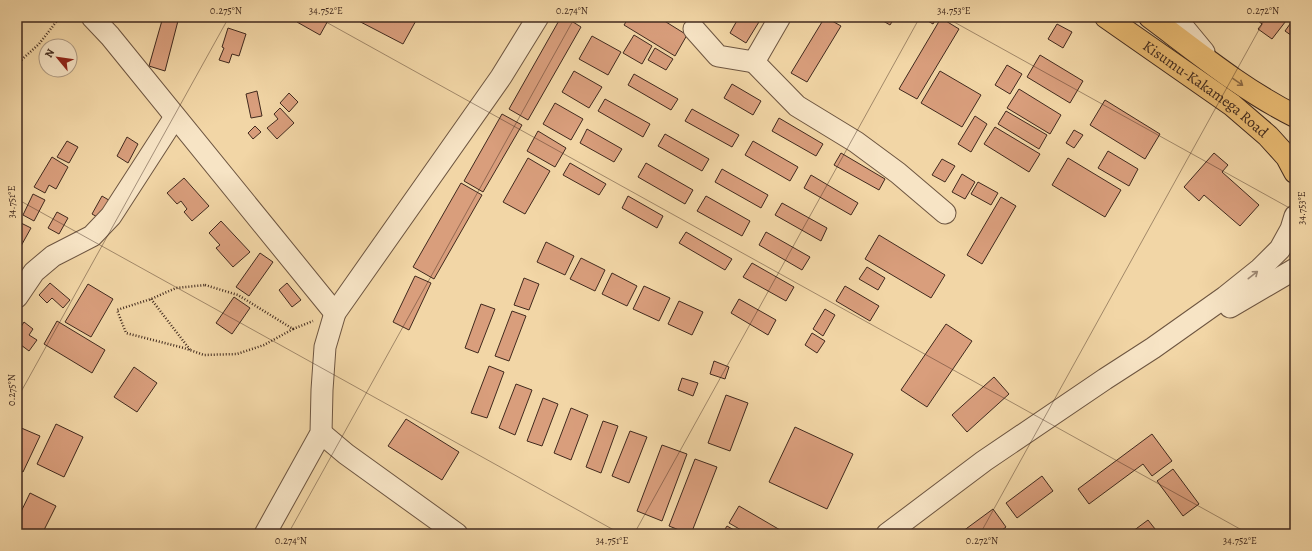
<svg xmlns="http://www.w3.org/2000/svg" width="1312" height="551" viewBox="0 0 1312 551" font-family="Alegreya,serif">
<style>
.building{fill:#d99e7c;stroke:#412a1e}
.lines{fill:none;stroke-linecap:round;stroke-linejoin:round}
.street-casing{stroke:#6d5540;stroke-width:23}
.highway-casing{stroke:#412a1e;stroke-width:24}
.path{stroke:#412a1e;stroke-width:2.5;stroke-dasharray:1 2;stroke-linecap:butt}
.street{stroke:#f7e4c5;stroke-width:21}
.highway{stroke:#e9bb73;stroke-width:22}
.oneway{stroke:#8d6b44}
.oneway2{stroke:#9c8772}
.ticks{fill:none;stroke:#412a1e;stroke-width:1;stroke-opacity:0.45}
.labels{text-anchor:middle;dominant-baseline:central;stroke-width:3;stroke-linejoin:round;paint-order:stroke}
.street-label{font-size:15px;fill:#412a1e;stroke:#f7e4c5}
.neatline{fill:none;stroke:#412a1e;stroke-width:1.5}
.ticks-label{font-size:10px;text-anchor:middle;fill:#412a1e}
</style>
<rect width="100%" height="100%" fill="#f2d6a6"/>
<filter id="stains"><feTurbulence type="fractalNoise" baseFrequency=".005" numOctaves="4"/><feColorMatrix values="0 0 0 0 .2 0 0 0 0 .09 0 0 0 0 .02 0 0 0 .5 -.17"/></filter>
<radialGradient id="worn" r=".72"><stop offset=".6" stop-color="#630" stop-opacity="0"/><stop offset="1" stop-color="#630" stop-opacity=".3"/></radialGradient>
<g class="building">
<path d="M163 17H179L165 71 149 66Z"/>
<path d="M300 17H330L320 35 297 22Z"/>
<path d="M351 17H418L403 44Z"/>
<path d="M561 17H565L581 27 528 120 509 109Z"/>
<path d="M629 17H658L687 35 675 56 624 25Z"/>
<path d="M739 17H762L746 43 730 33Z"/>
<path d="M825 17 841 26 807 82 791 73Z"/>
<path d="M879 17H895L890 25 878 18Z"/>
<path d="M921 17H937L933 24Z"/>
<path d="M1253 17H1289L1272 39 1258 29 1262 24Z"/>
<path d="M1295 17V38L1285 31Z"/>
<path d="M941 18 959 29 917 99 899 89Z"/>
<path d="M1057 24 1072 32 1063 48 1048 39Z"/>
<path d="M228 28 246 34 239 56 232 54 229 63 219 60 224 48 222 47Z"/>
<path d="M634 35 652 46 642 64 623 53Z"/>
<path d="M592 36 621 52 608 75 579 59Z"/>
<path d="M655 48 673 59 666 70 648 60Z"/>
<path d="M1040 55 1083 81 1070 103 1027 77Z"/>
<path d="M1007 65 1022 74 1010 94 995 85Z"/>
<path d="M574 71 602 87 589 108 562 92Z"/>
<path d="M940 71 981 95 962 127 921 103Z"/>
<path d="M634 74 678 99 671 110 628 85Z"/>
<path d="M732 84 761 101 753 115 724 98Z"/>
<path d="M1019 89 1061 115 1050 134 1007 108Z"/>
<path d="M257 91 262 116 251 118 246 94Z"/>
<path d="M289 93 298 102 289 112 280 103Z"/>
<path d="M605 99 650 124 643 137 598 111Z"/>
<path d="M1105 100 1160 134 1145 159 1090 125Z"/>
<path d="M555 103 583 119 571 140 543 124Z"/>
<path d="M280 108 294 123 277 139 267 128 278 119 274 114Z"/>
<path d="M692 109 739 135 732 147 685 121Z"/>
<path d="M1006 111 1047 135 1039 149 998 124Z"/>
<path d="M502 114 522 125 483 192 464 181Z"/>
<path d="M975 116 987 124 971 152 958 144Z"/>
<path d="M779 118 823 144 816 156 772 131Z"/>
<path d="M255 126 261 132 253 139 248 133Z"/>
<path d="M995 127 1040 154 1029 172 984 144Z"/>
<path d="M587 129 622 149 614 162 580 143Z"/>
<path d="M1074 130 1083 135 1074 148 1066 143Z"/>
<path d="M538 131 566 148 555 167 527 151Z"/>
<path d="M665 134 709 159 702 171 658 146Z"/>
<path d="M127 137 138 144 128 163 117 156Z"/>
<path d="M67 141 78 147 69 163 57 157Z"/>
<path d="M753 141 798 167 790 181 745 155Z"/>
<path d="M1108 151 1138 169 1129 186 1098 168Z"/>
<path d="M841 153 885 179 879 190 834 165Z"/>
<path d="M1214 153 1228 165 1222 172 1259 205 1240 226 1204 195 1199 201 1184 187Z"/>
<path d="M52 157 68 167 56 189 49 185 45 193 34 187Z"/>
<path d="M528 158 550 171 525 214 503 202Z"/>
<path d="M1068 158 1121 190 1105 217 1052 185Z"/>
<path d="M942 159 955 166 945 182 932 175Z"/>
<path d="M570 163 606 184 599 195 563 175Z"/>
<path d="M646 163 693 190 685 204 638 177Z"/>
<path d="M722 169 768 195 761 208 715 182Z"/>
<path d="M962 174 975 182 965 199 952 192Z"/>
<path d="M811 175 858 203 851 215 804 188Z"/>
<path d="M184 178 209 206 192 221 184 212 187 209 181 201 177 204 167 193Z"/>
<path d="M978 182 998 193 991 205 971 194Z"/>
<path d="M461 183 482 195 434 279 413 267Z"/>
<path d="M33 194 45 200 34 221 23 215Z"/>
<path d="M102 196 112 202 101 219 92 214Z"/>
<path d="M628 196 663 216 657 228 622 208Z"/>
<path d="M706 196 750 221 742 236 697 211Z"/>
<path d="M1001 197 1016 206 982 264 967 255Z"/>
<path d="M782 203 827 228 821 241 775 215Z"/>
<path d="M57 212 68 218 59 234 48 228Z"/>
<path d="M221 221 250 252 233 267 216 248 220 245 209 233Z"/>
<path d="M21 223 31 228 21 246 17 244V231Z"/>
<path d="M686 232 732 259 725 270 679 243Z"/>
<path d="M766 232 810 257 802 270 759 245Z"/>
<path d="M879 235 945 275 931 298 865 259Z"/>
<path d="M546 242 574 256 565 275 537 262Z"/>
<path d="M260 253 273 262 249 296 236 287Z"/>
<path d="M581 258 605 270 595 291 570 279Z"/>
<path d="M752 263 794 287 786 301 743 277Z"/>
<path d="M867 267 885 278 878 290 859 279Z"/>
<path d="M612 273 637 286 627 306 602 294Z"/>
<path d="M415 276 431 283 409 330 393 322Z"/>
<path d="M524 278 539 284 529 310 514 305Z"/>
<path d="M50 283 70 300 63 308 52 298 47 303 39 295Z"/>
<path d="M287 283 301 300 292 307 279 290Z"/>
<path d="M88 284 113 299 91 337 65 322Z"/>
<path d="M644 286 670 298 659 321 633 309Z"/>
<path d="M845 286 879 306 870 321 836 301Z"/>
<path d="M234 297 250 308 232 334 216 323Z"/>
<path d="M739 299 776 320 768 335 731 313Z"/>
<path d="M679 301 703 312 692 335 668 324Z"/>
<path d="M481 304 495 309 478 353 465 348Z"/>
<path d="M825 309 835 315 823 336 813 329Z"/>
<path d="M512 311 526 316 509 361 495 356Z"/>
<path d="M57 321 105 350 92 373 44 344Z"/>
<path d="M24 322 33 329 29 335 37 340 29 351 17 342V333Z"/>
<path d="M946 324 972 341 927 407 901 390Z"/>
<path d="M812 333 825 341 817 353 805 345Z"/>
<path d="M714 361 729 367 725 379 710 374Z"/>
<path d="M489 366 504 372 487 418 471 413Z"/>
<path d="M134 367 157 383 137 412 114 397Z"/>
<path d="M994 377 1009 394 967 432 952 415Z"/>
<path d="M682 378 698 383 693 396 678 390Z"/>
<path d="M516 384 532 390 515 435 499 428Z"/>
<path d="M726 395 748 403 730 451 708 443Z"/>
<path d="M543 398 558 404 542 446 527 441Z"/>
<path d="M571 408 588 415 571 460 554 453Z"/>
<path d="M406 419 459 452 442 480 388 446Z"/>
<path d="M603 421 618 426 601 473 586 467Z"/>
<path d="M56 424 83 437 64 477 37 464Z"/>
<path d="M19 427 40 436 23 472 17 469V431Z"/>
<path d="M795 427 853 454 827 509 769 482Z"/>
<path d="M630 431 647 437 629 483 612 476Z"/>
<path d="M1152 434 1172 461 1152 476 1143 464 1089 504 1078 489Z"/>
<path d="M662 445 687 454 662 521 637 511Z"/>
<path d="M695 459 717 467 691 534H689L669 526Z"/>
<path d="M1173 469 1199 504 1183 516 1157 481Z"/>
<path d="M1042 476 1053 491 1017 518 1006 503Z"/>
<path d="M30 493 56 506 42 534H17V520Z"/>
<path d="M739 506 787 534H748L729 523Z"/>
<path d="M993 509 1006 527 997 534H959Z"/>
<path d="M1148 520 1159 534H1129Z"/>
<path d="M727 526 741 534H722Z"/>
</g>
<g class="lines">
<defs>
<g id="street">
<path d="M92 17 110 36 335 313"/>
<path d="M780 17 754 62 797 106 856 142 898 173 945 213"/>
<path d="M1175 17 1204 52"/>
<path d="M694 29 718 56 754 62"/>
<path d="M17 297 34 272 53 256 92 236 111 216 175 117"/>
<path d="M1230 307 1295 269"/>
<path d="M321 433 346 454 457 534"/>
<path d="M265 534 321 433 322 390 325 347 335 313 501 77 538 17"/>
<path d="M887 534 984 461 1105 379 1153 348 1225 297 1260 269 1280 249 1291 229 1295 216"/>
</g>
<g id="highway">
<path id="s1" d="M1106 17 1232 105 1268 136 1287 157 1295 172"/>
<path d="M1150 17C1197 52 1243 90 1295 116"/>
</g>
</defs>
<use href="#street" class="street-casing"/>
<use href="#highway" class="highway-casing"/>
<g class="path">
<path d="M17 64 39 44 60 17"/>
<path d="M205 285 238 295 293 329 264 345 237 354 204 355 184 348 126 333 117 310 151 299 176 288Z"/>
<path d="M151 299 191 351"/>
<path d="M293 329 313 321"/>
</g>
<use href="#street" class="street"/>
<use href="#highway" class="highway"/>
</g>
<defs><path id="oneway-shaft" d="M-6 0H5M1.5-3L5.5 0L1.5 3" fill="none" stroke-width="1.6" stroke-linecap="round" stroke-linejoin="round"/></defs>
<use class="oneway" href="#oneway-shaft" transform="translate(1238 82) rotate(35)"/>
<use class="oneway2" href="#oneway-shaft" transform="translate(1253 275) rotate(-38)"/>
<path class="ticks" d="M317 17 1249 534M945 17 1295 211M17 199 621 534M17 399 229 17M288 534 575 17M634 534 920 17M980 534 1266 17"/>
<g class="labels">
<g class="street-label">
<text stroke="none"><textPath href="#s1" startOffset="123">Kisumu-Kakamega Road</textPath></text>
</g>
</g>
<rect width="1312" height="551" fill="none" stroke="#f2d6a6" stroke-width="44"/>
<g transform="translate(58 58) rotate(299)"><circle r="19" fill="#f7e4c5" stroke="#ae9a82"/>
<path d="M0-3L7 15L0 10L-7 15Z" fill="#8f2418"/>
<text y="-6" font-size="11" font-weight="bold" text-anchor="middle" fill="#412a1e">N</text>
</g>
<rect x="22" y="22" width="1268" height="507" class="neatline"/>
<g class="ticks-label">
<text x="226" y="14">0.275°N</text>
<text x="326" y="14">34.752°E</text>
<text x="572" y="14">0.274°N</text>
<text x="954" y="14">34.753°E</text>
<text x="1263" y="14">0.272°N</text>
<text transform="translate(11 202) rotate(-90)" y="4">34.751°E</text>
<text transform="translate(1301 208) rotate(-90)" y="4">34.753°E</text>
<text transform="translate(11 390) rotate(-90)" y="4">0.275°N</text>
<text x="291" y="544">0.274°N</text>
<text x="612" y="544">34.751°E</text>
<text x="982" y="544">0.272°N</text>
<text x="1240" y="544">34.752°E</text>
</g>
<rect width="100%" height="100%" filter="url(#stains)"/>
<rect width="100%" height="100%" fill="url(#worn)"/>
</svg>
